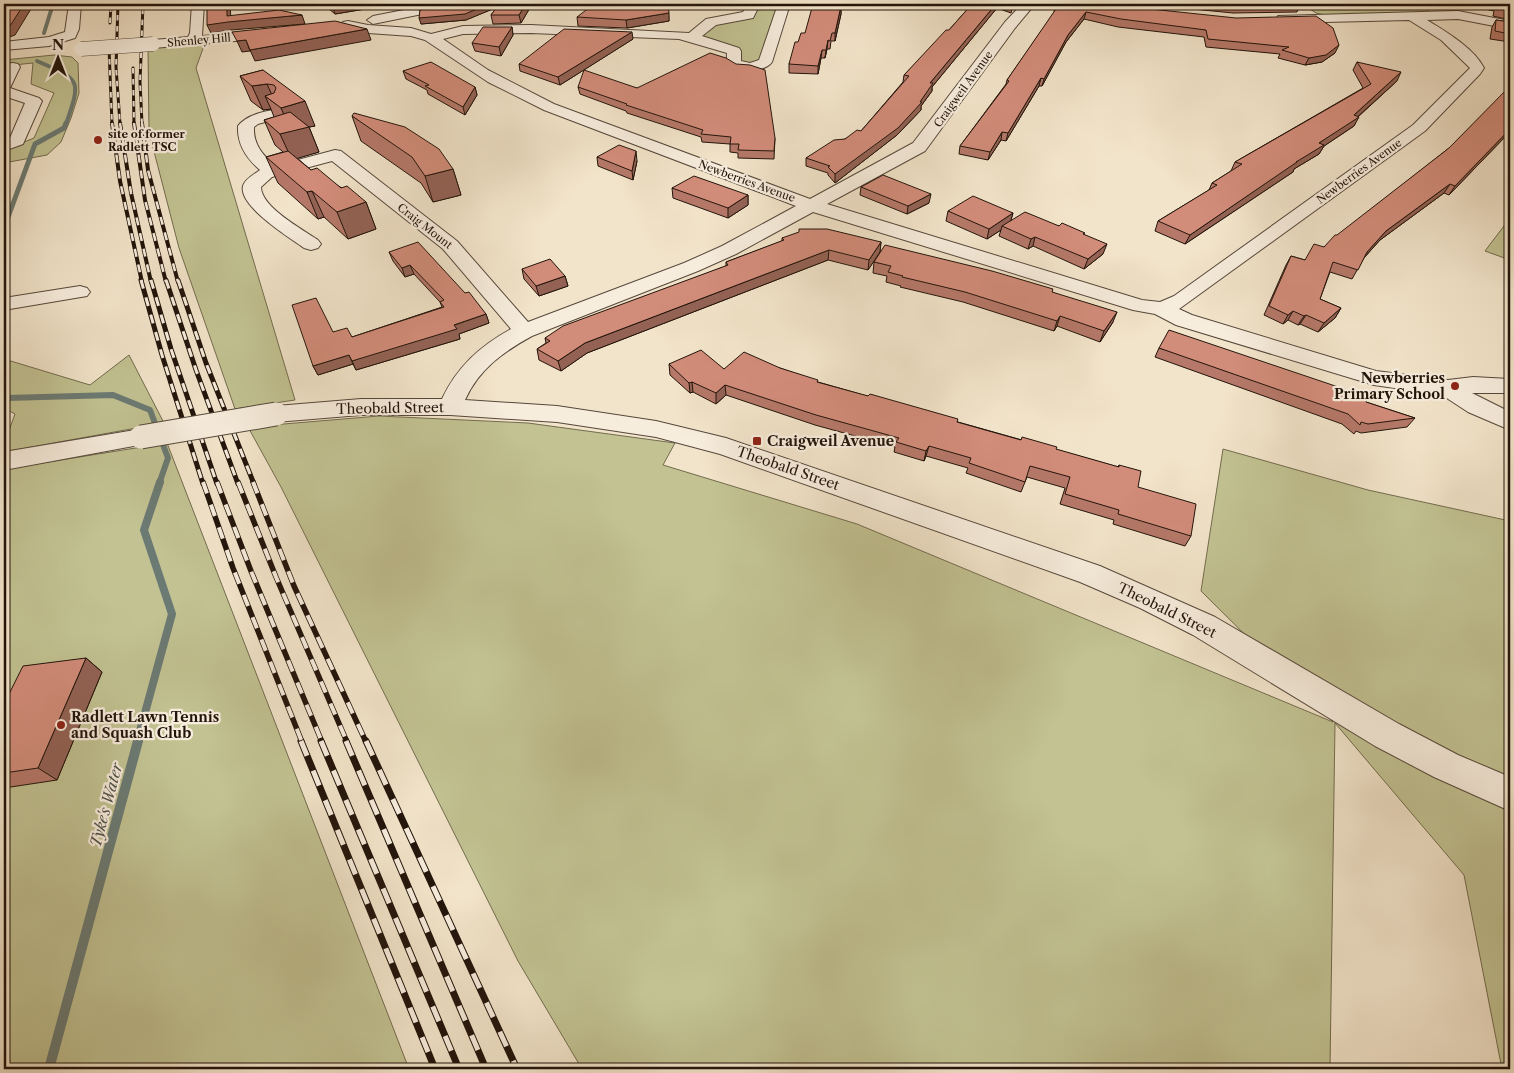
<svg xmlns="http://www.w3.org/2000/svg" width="1514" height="1073" viewBox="0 0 1514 1073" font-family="'Libre Caslon Text',serif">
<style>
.green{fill:#c2c292;stroke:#726b4e}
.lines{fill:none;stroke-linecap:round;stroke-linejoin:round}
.stream-far4{stroke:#6b7a73;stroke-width:4}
.stream-far3{stroke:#6b7a73;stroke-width:5}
.stream-far2{stroke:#6b7a73;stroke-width:6}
.stream-far1{stroke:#6b7a73;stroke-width:8}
.stream{stroke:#6b7a73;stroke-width:10}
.minor-casing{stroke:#56483b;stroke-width:2}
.minor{fill:#f7eddd;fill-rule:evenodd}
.rail-far4-casing{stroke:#22140b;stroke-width:3}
.rail-far3-casing{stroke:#22140b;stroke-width:4}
.rail-far2-casing{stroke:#22140b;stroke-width:5}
.rail-far1-casing{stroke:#22140b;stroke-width:5.5}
.rail-casing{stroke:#22140b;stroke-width:7}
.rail-far4{stroke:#f7eddd;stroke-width:2;stroke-dasharray:5.5;stroke-linecap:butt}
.rail-far3{stroke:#f7eddd;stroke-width:2.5;stroke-dasharray:8;stroke-linecap:butt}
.rail-far2{stroke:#f7eddd;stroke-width:3;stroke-dasharray:9;stroke-linecap:butt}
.rail-far1{stroke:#f7eddd;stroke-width:4;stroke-dasharray:12;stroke-linecap:butt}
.rail{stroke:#f7eddd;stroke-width:5;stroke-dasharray:16;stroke-linecap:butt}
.minor-bridge-far1-casing{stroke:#56483b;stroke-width:15;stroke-linecap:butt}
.minor-bridge-casing{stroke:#56483b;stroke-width:25;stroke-linecap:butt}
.minor-bridge-far1{stroke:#f7eddd;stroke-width:14}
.minor-bridge{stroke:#f7eddd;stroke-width:23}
.wall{fill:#b57869;stroke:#22140b}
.shaded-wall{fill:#936255;stroke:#22140b}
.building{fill:#d28c7a;stroke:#22140b}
.poi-dot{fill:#8f2418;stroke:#f7eddd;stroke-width:2}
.labels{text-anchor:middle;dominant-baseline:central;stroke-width:4.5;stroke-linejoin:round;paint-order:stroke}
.far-street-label{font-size:11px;fill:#22140b;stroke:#f7eddd}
.far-poi-label{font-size:11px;font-weight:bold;fill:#22140b;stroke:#f7eddd;text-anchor:start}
.poi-label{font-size:14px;font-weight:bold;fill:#22140b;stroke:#f7eddd;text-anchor:start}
.street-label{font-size:14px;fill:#22140b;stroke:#f7eddd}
.water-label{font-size:15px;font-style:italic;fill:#4c5048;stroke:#f7eddd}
</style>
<rect width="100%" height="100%" fill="#f2e4ca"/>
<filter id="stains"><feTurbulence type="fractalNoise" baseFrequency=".004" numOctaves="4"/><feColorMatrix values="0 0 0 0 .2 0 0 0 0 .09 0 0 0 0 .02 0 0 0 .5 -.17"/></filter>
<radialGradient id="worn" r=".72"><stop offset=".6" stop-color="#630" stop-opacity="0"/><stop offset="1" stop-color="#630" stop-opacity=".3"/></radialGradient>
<g class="green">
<path d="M759 4H780L760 63H739L740 53 707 39 704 35 708 27 753 15Z"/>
<path d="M1302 4H1407L1428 10 1427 12 1330 16 1316 13Z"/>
<path d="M205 43 196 68 295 400 235 409 179 248 149 132 148 48Z"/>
<path d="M54 55 72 57 78 63 79 93 71 118 61 142 47 155 4 163V150L34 138 54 93 31 84 33 63 4 66V60Z"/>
<path d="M1510 218V260L1485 251Z"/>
<path d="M129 355 164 423 4 452V444L15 414 4 408V359L90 385Z"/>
<path d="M379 416 528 423 675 443 663 465 857 524 1333 722 1201 591 1223 449 1368 490 1510 521V1069H1502L1464 875 1335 723 1330 1069H582L518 961 281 487 248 427Z"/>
<path d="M167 443 191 505 409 1069H4V469Z"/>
</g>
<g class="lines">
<g class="stream-far4">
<path d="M44 33 53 4"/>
<path d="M37 61C80 80 82 78 66 124"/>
</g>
<path class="stream-far3" d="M4 228 35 144 64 128 66 123"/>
<path class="stream-far2" d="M4 393 7 398 113 395 150 410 168 458 159 484"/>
<path class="stream-far1" d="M137 742 172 614 144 530 160 482"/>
<path class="stream" d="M49 1069 138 741"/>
<defs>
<g id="minor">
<path d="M69 4H81L79 29 75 38 49 46 4 50V42L49 37 65 32Z"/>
<path d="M192 4H204L202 36 271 30 278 34 271 38 153 48 148 47 146 44 148 41 153 40 188 37 190 33Z"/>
<path d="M435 4H458L452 8 373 24 367 20 373 16Z"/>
<path d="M748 4H760L753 18 716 25 702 36 739 48 741 51V61L750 63 759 60 778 4H790L772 62C765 72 736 75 728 65 726 62 727 57 727 53L679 39 531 33 463 34 443 39 488 70 554 104 810 199 913 143 1005 22 1022 4H1035L1015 28 925 151 827 204 1142 300 1160 302 1174 296 1413 125 1470 68 1441 40 1409 20 1283 23 1277 19 1278 16 1458 11 1510 21V29L1458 19 1427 20C1445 31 1474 48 1484 68L1480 74 1425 131 1179 309 1192 315 1376 371 1448 380 1473 377 1510 379V393H1472L1510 412V430L1468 412 1442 395 1374 385 1176 325 1155 314 1133 310 813 212 736 254 698 271 532 336C503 352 479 369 465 400L557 406 656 421 726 438 1100 566 1215 617 1399 724 1458 755 1510 777V811L1434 777 1375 746 1193 635 1140 608 1080 582 720 454 656 437 557 422 450 415H361L276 422 267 420 264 414 267 408 276 406 361 399H442C457 367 480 346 511 329L443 249 332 161 272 177 261 187C261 207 302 229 318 240L321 244 318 248 311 250 304 248C290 238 238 206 243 186 245 179 255 174 260 170 246 158 237 144 238 126 246 115 270 108 283 111L285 114 283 117 258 124 254 127C253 145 263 155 275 166L335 150 341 151 457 241 528 322 684 263 722 246 796 206 544 110 488 82 425 40 411 36 368 33 343 28 341 25 343 22 348 21 368 25 411 28 431 34 463 26 531 25 689 33 706 19 743 12Z"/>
<path d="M13 63 18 64 20 67 10 88 39 98 42 101 23 144 4 151V140L10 138 25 103 4 96V64Z"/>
<path d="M80 286 87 288 90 292 87 296 4 310V298Z"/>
<path d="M141 429 150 431 153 437 150 443 4 470V452Z"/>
</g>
</defs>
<use href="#minor" class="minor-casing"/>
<use href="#minor" class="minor"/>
<defs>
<g id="rail-far4">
<path d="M118 4 116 67 120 124"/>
<path d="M110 23 111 4"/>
<path d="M109 48 112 124"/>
<path d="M133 68 134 124"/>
<path d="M142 124 140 82 143 4"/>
</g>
<g id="rail-far3">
<path d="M112 123 120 181 142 282"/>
<path d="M120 123 131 193 151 282"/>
<path d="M134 123 145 200 166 282"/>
<path d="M142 123 148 170 178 282"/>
</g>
<g id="rail-far2">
<path d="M141 280 162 355 203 484"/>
<path d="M151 280 171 349 217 484"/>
<path d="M166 280 196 370 238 484"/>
<path d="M178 280 206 363 254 484"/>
</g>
<g id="rail-far1">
<path d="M203 482 233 568 302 742"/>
<path d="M217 482 251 571 322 742"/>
<path d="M238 482 276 577 347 742"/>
<path d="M253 482 294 586 366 742"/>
</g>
<g id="rail">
<path d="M301 741 435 1069"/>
<path d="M321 741 459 1069"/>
<path d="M346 741 486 1069"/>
<path d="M366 741 517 1069"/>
</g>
</defs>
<use href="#rail-far4" class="rail-far4-casing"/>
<use href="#rail-far3" class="rail-far3-casing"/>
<use href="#rail-far2" class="rail-far2-casing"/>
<use href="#rail-far1" class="rail-far1-casing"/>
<use href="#rail" class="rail-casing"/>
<use href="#rail-far4" class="rail-far4"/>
<use href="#rail-far3" class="rail-far3"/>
<use href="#rail-far2" class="rail-far2"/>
<use href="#rail-far1" class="rail-far1"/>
<use href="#rail" class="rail"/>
<defs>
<path id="minor-bridge-far1" d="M81 49 153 44"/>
<path id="minor-bridge" d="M141 437 276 414"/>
</defs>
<use href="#minor-bridge-far1" class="minor-bridge-far1-casing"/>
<use href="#minor-bridge" class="minor-bridge-casing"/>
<use href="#minor-bridge-far1" class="minor-bridge-far1"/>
<use href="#minor-bridge" class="minor-bridge"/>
</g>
<g class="wall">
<path d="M323 4H395L335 14Z"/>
<path d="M668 4 669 21 627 28 578 26 577 17Z"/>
<path d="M972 4H1011L1013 6 1011 13 997 8 932 87V91L921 106V110L897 135 835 183 828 175V173L806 166V158L861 131 903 82 904 75 949 30Z"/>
<path d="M1061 4 1335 53 1322 62 1305 65 1278 58 1280 54 1206 47 1204 37 1118 27 1084 19 1066 42 1042 86H1039L1006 141 1001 140 988 160 959 154 960 146 1006 84 1007 80 1054 13 1055 5Z"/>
<path d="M1142 4H1298L1300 5 1297 12 1233 13Z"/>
<path d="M1461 4H1510V20L1493 16 1494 11Z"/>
<path d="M531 6 521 23 493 24 491 15 497 7 466 20 421 24 420 10Z"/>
<path d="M841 6V14L835 41H831L830 49H827L825 58H821L818 74 789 73V64L805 33Z"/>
<path d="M1496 20 1510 22V130L1503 139 1449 195 1444 193 1380 240 1364 258 1352 279 1330 272 1320 299 1341 308 1335 318 1318 332 1300 324 1298 325 1288 320 1283 324 1264 315 1286 265 1291 256 1305 260 1324 247 1449 148 1509 88 1510 42 1490 39 1492 27Z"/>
<path d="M512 27 513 35 501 56 475 51 472 43Z"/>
<path d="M633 39 560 85 520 71 519 64Z"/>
<path d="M1357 62 1397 81 1358 117 1354 126 1324 146 1319 154 1294 169 1293 172 1185 244 1155 231 1158 221 1209 190 1212 183 1231 171 1235 162 1363 88 1353 70Z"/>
<path d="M263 70 315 126 309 127 319 152 297 158 311 170 366 202 376 229 348 239 324 217 318 219 278 183 266 157 283 152 275 145 264 120 274 117 271 109 263 110 251 101 240 76Z"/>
<path d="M403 71 475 87 477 95 465 115 428 94 427 90 406 79Z"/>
<path d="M578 87 637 88 775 138 774 159 738 158V153L730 152V144L702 142 701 137 627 113 626 111 580 94Z"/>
<path d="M352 116 453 169 461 195 433 202 421 183 361 141Z"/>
<path d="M597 157 637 161 633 180 598 166Z"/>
<path d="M861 187 929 203 907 214 860 195Z"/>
<path d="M672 188 748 195V205L728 218 673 198Z"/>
<path d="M948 211 1013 213 1011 220 1059 226 1085 235 1103 254 1084 269 1033 246 1028 249 999 236 1001 230 987 239 946 221Z"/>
<path d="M782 238 881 242 880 252 868 270 828 260 587 353 561 371 539 360 537 349 546 343 545 338 726 266V262L782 241Z"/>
<path d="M389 252 465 293 486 314 489 323 459 334 460 339 356 370 353 364 318 375 313 366 333 332 352 337 442 307 440 302 414 274 405 277 393 261Z"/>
<path d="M874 262 1052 292 1113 322 1100 342 1057 326 1054 331 963 302 900 287 901 286 886 282 887 276 873 273Z"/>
<path d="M522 269 565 276 568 286 539 296 524 279Z"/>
<path d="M1159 348 1366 402 1415 418 1407 427 1361 433 1356 431 1354 434 1342 424 1155 357Z"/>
<path d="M669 364 724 369 780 368 818 382 958 422 1118 467 1119 465 1138 487 1191 536 1185 546 1113 524 1114 520 1060 504 1065 488 1027 477 1021 492 966 473 968 468 926 456 924 461 894 452 895 447 815 425 726 395 716 404 693 392 690 393 670 375Z"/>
<path d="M86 658 102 672 57 780 4 788V704Z"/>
</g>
<g class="shaded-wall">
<path d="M24 4H34L15 35 4 39V28Z"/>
<path d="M227 4H230L231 21 302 15 305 24 231 30 211 33 207 25Z"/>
<path d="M359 4H395L335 14 333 8Z"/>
<path d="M489 4H505L466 20 421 24 419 18Z"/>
<path d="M526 4H531V6L521 23 519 15Z"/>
<path d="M996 4H998L997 8 932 87V91L921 106V110L897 135 835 183V174L920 102 930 83Z"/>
<path d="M841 6V14L835 41V33Z"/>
<path d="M1086 12 1084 19 1066 42 1042 86 1044 79 1068 35Z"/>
<path d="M669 13V21L627 28 626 20Z"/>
<path d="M512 27 513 35 501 56 499 47Z"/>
<path d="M367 29 371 40 255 61 250 50Z"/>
<path d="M632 32 633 39 560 85 558 77Z"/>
<path d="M246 40 250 51 242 52 237 41Z"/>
<path d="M828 40 827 49 825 58 826 50Z"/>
<path d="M1339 45 1335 53 1322 62 1305 65 1309 58Z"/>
<path d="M822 50 821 58 818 74V66Z"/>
<path d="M1401 72 1397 81 1355 119 1359 117 1354 126 1324 146 1319 154 1294 169 1293 172 1185 244 1190 235 1296 162 1354 115Z"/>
<path d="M1041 78 1039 86 1006 141 1008 133Z"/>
<path d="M267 84 276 104 265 96 271 109 263 110 252 86Z"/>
<path d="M475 87 477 95 465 115 463 107Z"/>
<path d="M305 101 315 126 309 127 319 152 292 160 280 134 291 131 281 108Z"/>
<path d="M1510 129V130L1503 139 1449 195 1455 186Z"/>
<path d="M1002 132 1001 140 988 160 990 152Z"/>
<path d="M636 151 637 161 633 180 632 171Z"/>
<path d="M453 169 461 195 433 202 425 176Z"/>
<path d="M1450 184 1444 193 1380 240 1361 261 1367 252 1386 231Z"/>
<path d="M312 191 324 217 318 219 307 192Z"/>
<path d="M931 194 929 203 907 214 908 206Z"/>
<path d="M748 195V205L728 218V208Z"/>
<path d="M366 202 376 229 348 239 337 212Z"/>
<path d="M1013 213 1010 223 1002 226 1001 230 987 239 989 229Z"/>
<path d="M1035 237 1033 246 1028 249 1031 239Z"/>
<path d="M881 242 880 252 868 270 869 260Z"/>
<path d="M1107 244 1103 254 1084 269 1088 259Z"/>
<path d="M829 250 828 260 587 353 561 371 558 361 585 343Z"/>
<path d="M410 265 414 274 405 277 402 268Z"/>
<path d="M565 276 568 286 539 296 536 286Z"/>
<path d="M1341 308 1335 318 1318 332 1324 323Z"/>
<path d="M1293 311 1288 320 1283 324 1288 315Z"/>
<path d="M1117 312 1113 322 1100 342 1104 331Z"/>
<path d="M486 314 489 323 459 334 460 339 356 370 352 361Z"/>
<path d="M1306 315 1300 324 1298 325 1304 316Z"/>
<path d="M1060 316 1057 326 1054 331 1057 321Z"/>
<path d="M349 355 353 364 318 375 313 366Z"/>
<path d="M692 382 693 392 690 393 689 383Z"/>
<path d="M725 385 726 395 716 404V393Z"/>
<path d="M929 446 926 456 924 461 926 451Z"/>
<path d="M86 658 102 672 57 780 38 768Z"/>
</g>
<g class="building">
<path d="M4 4H24L10 26 4 28Z"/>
<path d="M207 4H227V16L279 10 302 15 228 22 207 25Z"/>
<path d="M328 4H359L333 8Z"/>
<path d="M451 4H489L465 14 419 18 420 10Z"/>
<path d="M499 4H526L519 15H491Z"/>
<path d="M594 4H668L669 13 626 20 577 17Z"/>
<path d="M813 4H841V6L835 33H832L830 41 828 40 826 50H822L818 66 789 64 795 42H798L801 33H805Z"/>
<path d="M972 4H996L930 83H933L920 102H922L898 128 835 174 828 167 830 166 806 158 834 140 845 139 857 130 861 131 909 76 904 75 946 30H949Z"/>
<path d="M1061 4H1103L1236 18 1316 16 1333 28 1339 45 1326 55 1309 58 1282 50 1289 47 1208 39 1206 30 1121 19 1086 12 1068 35 1044 79 1041 78 1008 133 1002 132 990 152 960 146 1009 81 1007 80 1058 6 1055 5Z"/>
<path d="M1209 4H1298L1300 5 1236 6Z"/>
<path d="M1497 4H1510V11L1498 8V4Z"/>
<path d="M1496 20 1510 22V34L1495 31Z"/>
<path d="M335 21 367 29 250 50 246 40 237 41 232 32Z"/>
<path d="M483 27H512L499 47 472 43Z"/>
<path d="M564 29 632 32 558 77 519 64Z"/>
<path d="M710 53 726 58 736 64 750 65 765 70 775 138 774 151 738 150 739 144H730L731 137 701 134 703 130 626 105 627 104 578 87 584 70 637 88Z"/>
<path d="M431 62 475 87 463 107 425 86 429 85 403 71Z"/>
<path d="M1357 62 1401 72 1354 115 1359 117 1319 143 1324 145 1296 162H1297L1190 235 1158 221 1217 185 1212 183 1242 164 1235 162 1371 84Z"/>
<path d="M263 70 305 101 281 108 265 96 274 93 276 88 274 85 267 84 252 86 240 76Z"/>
<path d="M1510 86V129L1455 186 1450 184 1386 231 1367 252 1358 270 1333 262 1320 299 1341 308 1324 323 1306 315 1304 316 1293 311 1288 315 1269 306 1291 256 1305 260 1314 244 1324 247 1335 235H1337L1449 148Z"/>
<path d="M290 112 309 127 280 134 264 120Z"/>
<path d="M354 113 405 127 439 149 453 169 425 176 412 157 352 116Z"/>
<path d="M619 145 636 151 632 171 597 157Z"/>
<path d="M288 151 311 170 317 168 341 188 347 186 366 202 337 212 312 191 307 192 266 157Z"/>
<path d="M883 175 931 194 908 206 861 187Z"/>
<path d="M694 176 748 195 728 208 672 188Z"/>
<path d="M973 196 1013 213 989 229 948 211Z"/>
<path d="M1025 212 1059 226 1062 223 1085 233 1083 234 1107 244 1088 259 1035 237 1031 239 1002 226Z"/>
<path d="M799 229H827L881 242 869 260 829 250 585 343 558 361 537 349 550 341 545 338 563 326 728 265 726 262 784 240 782 238 799 232Z"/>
<path d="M418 242 465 293 469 292 486 314 454 325 457 329 352 361 349 355 313 366 292 305 316 298 333 332 347 328 352 337 444 307 440 302 444 300 410 265 402 268 389 252Z"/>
<path d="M885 245 992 271 1053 289 1052 292 1117 312 1104 331 1060 316 1057 321 965 292 902 277 903 276 888 272 891 266 874 262Z"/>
<path d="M550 259 565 276 536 286 522 269Z"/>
<path d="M1169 330 1368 397 1366 402 1415 418 1368 424 1361 422 1360 425 1348 414 1159 348Z"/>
<path d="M701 350 724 369 744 352 780 368 818 380 817 382 868 396 870 394 958 419 957 422 1021 440 1022 437 1057 447 1056 449 1119 467V465L1141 471 1138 487 1196 504 1191 536 1118 514 1119 510 1065 494 1070 477 1030 466 1025 482 969 463 971 458 929 446 926 451 896 442 899 438 816 415 725 385 716 393 692 382 689 383 669 364Z"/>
<path d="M86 658 38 768 4 773V704L23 666Z"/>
</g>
<g class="poi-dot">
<circle cx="98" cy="140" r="5"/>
<circle cx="1455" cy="386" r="5"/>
<rect x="752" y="436" width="10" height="10" rx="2.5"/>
<circle cx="61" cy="725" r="5"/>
</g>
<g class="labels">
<g class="far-street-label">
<text transform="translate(199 40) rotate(-5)">Shenley Hill</text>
<text transform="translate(963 89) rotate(-54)">Craigweil Avenue</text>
<text transform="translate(1359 171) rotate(-36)">Newberries Avenue</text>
<text transform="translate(747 181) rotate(20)">Newberries Avenue</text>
<text transform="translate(425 226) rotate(38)">Craig Mount</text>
</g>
<g class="far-poi-label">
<text x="108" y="134">site of former<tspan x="108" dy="13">Radlett TSC</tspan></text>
</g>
<g class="poi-label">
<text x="1445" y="378" text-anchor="end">Newberries<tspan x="1445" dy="16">Primary School</tspan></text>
<text x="767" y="441">Craigweil Avenue</text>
<text x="71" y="717">Radlett Lawn Tennis<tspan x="71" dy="16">and Squash Club</tspan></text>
</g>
<g class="street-label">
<text transform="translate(390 408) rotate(-1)">Theobald Street</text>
<text transform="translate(788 468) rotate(19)">Theobald Street</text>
<text transform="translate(1167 610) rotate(26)">Theobald Street</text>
</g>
<g class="water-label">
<text transform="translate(106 805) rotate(-75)">Tyke's Water</text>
</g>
</g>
<rect width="1514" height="1073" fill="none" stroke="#f2e4ca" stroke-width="20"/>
<rect x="5" y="5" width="1504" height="1063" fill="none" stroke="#22140b" stroke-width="2.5"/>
<rect x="10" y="10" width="1494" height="1053" fill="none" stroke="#22140b"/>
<g transform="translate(58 58)" stroke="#f7eddd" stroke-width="4" paint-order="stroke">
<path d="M0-4L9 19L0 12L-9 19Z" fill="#22140b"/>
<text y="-8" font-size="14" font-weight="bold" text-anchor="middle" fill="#22140b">N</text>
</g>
<rect width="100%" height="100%" filter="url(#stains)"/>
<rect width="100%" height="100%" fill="url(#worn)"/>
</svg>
